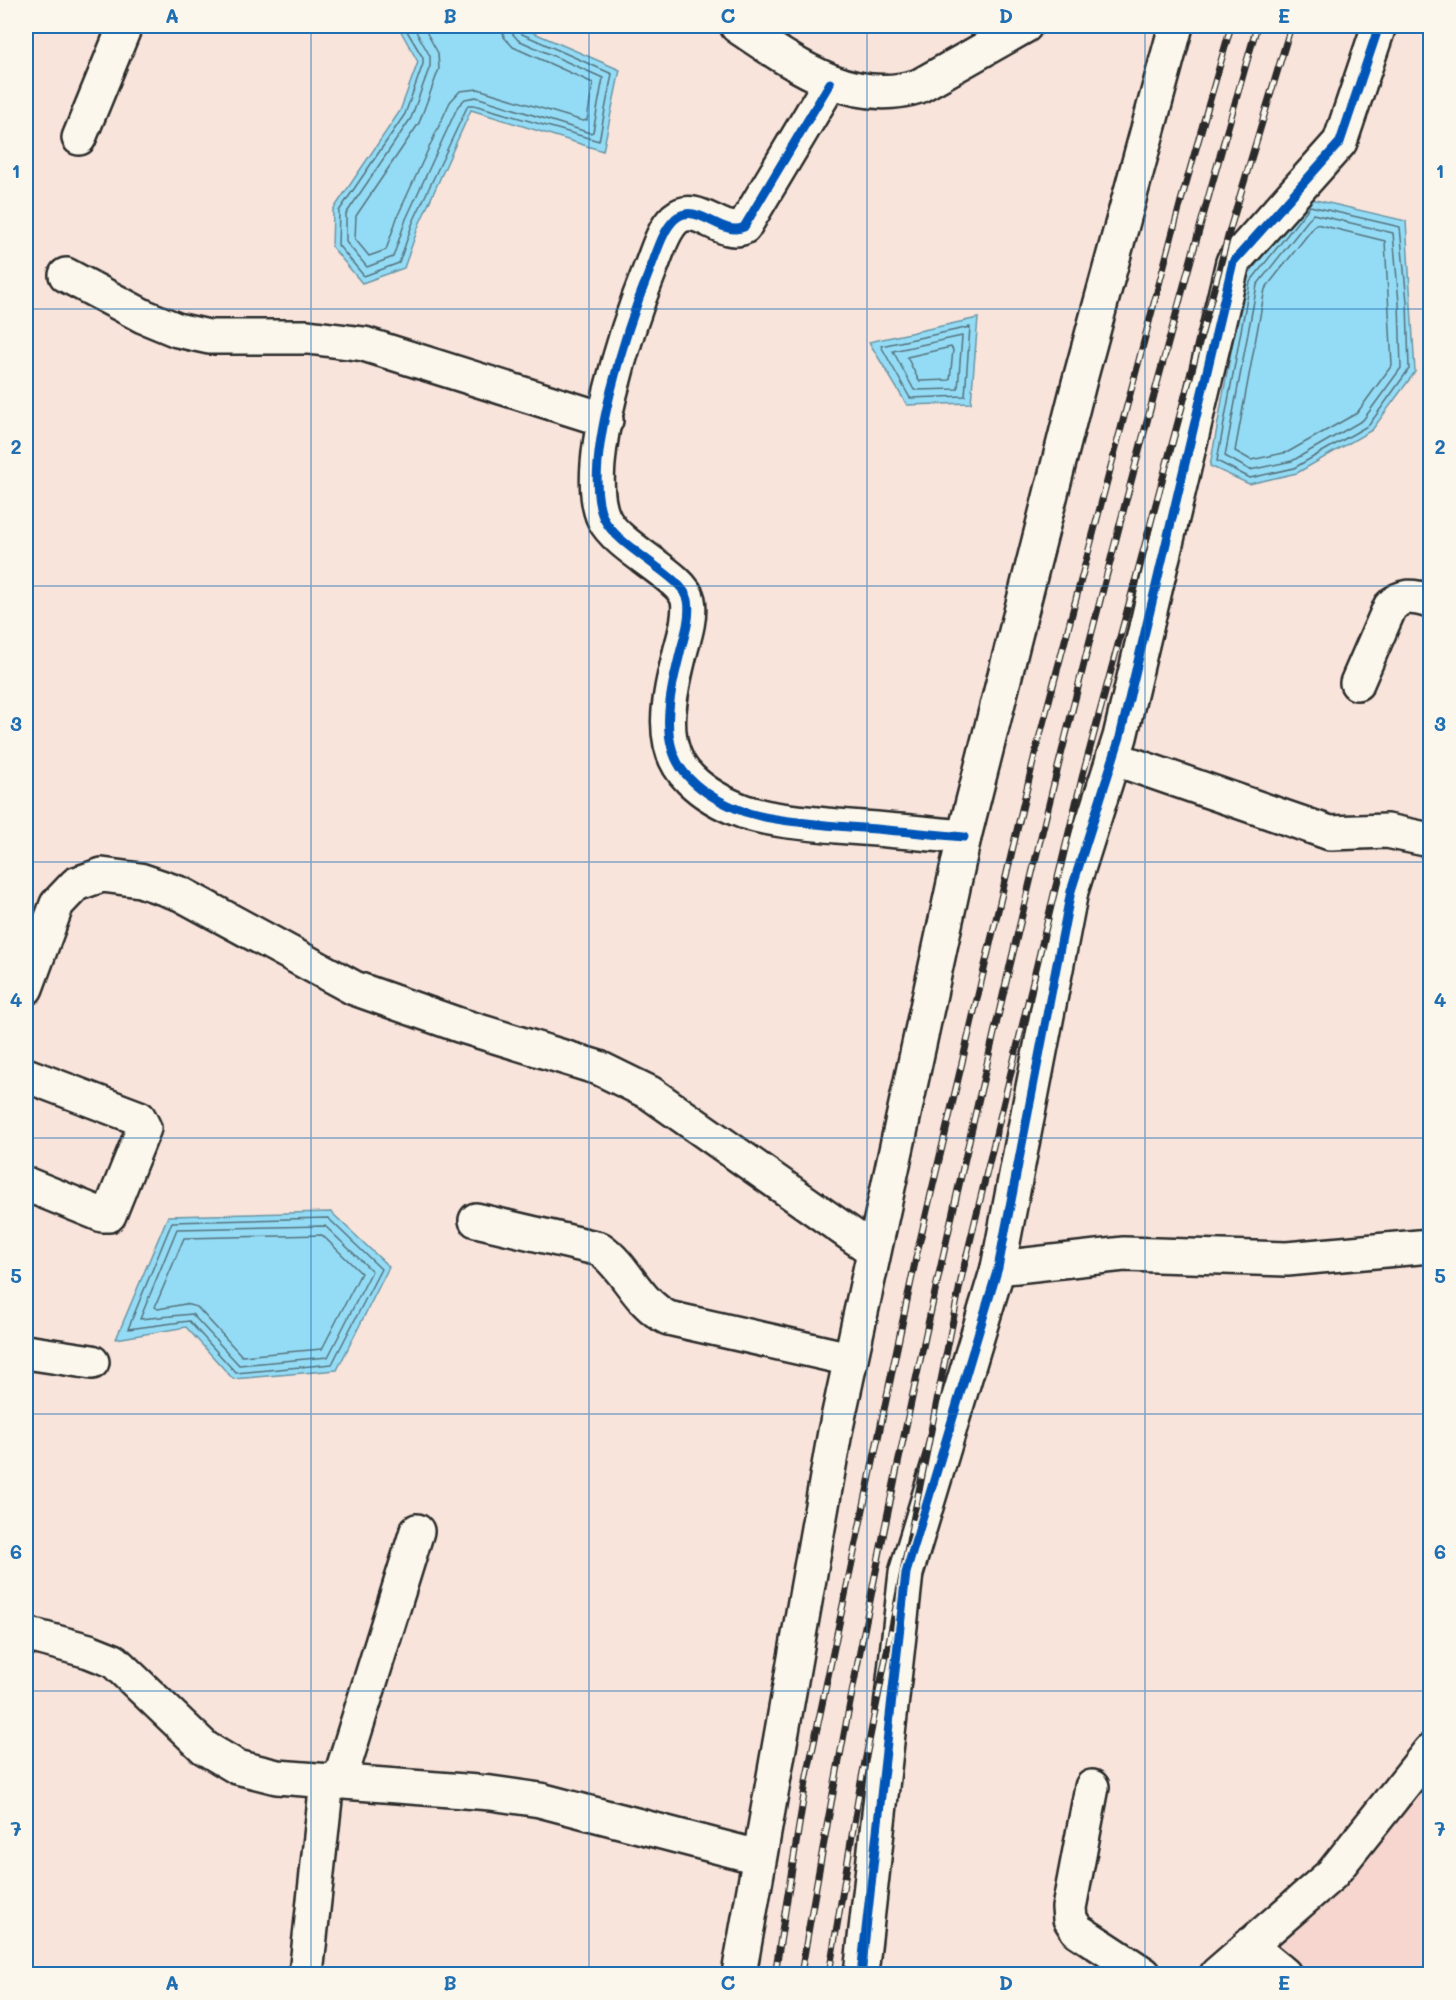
<svg xmlns="http://www.w3.org/2000/svg" width="1456" height="2000" viewBox="0 0 1456 2000" font-family="Mali,sans-serif">
<style>
.built{fill:#f6d6cf}
.water{fill:#94dcf6;stroke:#6a95a5;stroke-width:1.5}
.lines{fill:none;stroke-linecap:round;stroke-linejoin:round}
.shore{stroke:#55727c;stroke-width:1.5}
.street-casing{stroke:#2b2b2b;stroke-width:38}
.secondary-casing{stroke:#2b2b2b;stroke-width:38}
.street{stroke:#fbf7ec;stroke-width:33}
.secondary{stroke:#fbf7ec;stroke-width:33}
.rail-casing{stroke:#2b2b2b;stroke-width:7}
.rail{stroke:#fbf7ec;stroke-width:4.5;stroke-dasharray:14;stroke-linecap:butt}
.cycleway-casing{stroke:#fbf7ec;stroke-width:13}
.cycleway{stroke:#0057b8;stroke-width:9}
.grid{fill:none;stroke:#1f6fb2;stroke-width:1.5;stroke-opacity:0.55}
.neatline{fill:none;stroke:#1f6fb2;stroke-width:2}
.grid-label{font-size:20px;text-anchor:middle;font-weight:bold;fill:#1f6fb2}
</style>
<rect width="100%" height="100%" fill="#f8e4db"/>
<filter id="ink" filterUnits="userSpaceOnUse"><feTurbulence type="fractalNoise" baseFrequency=".0167" numOctaves="2"/><feDisplacementMap in="SourceGraphic" scale="12" xChannelSelector="R" yChannelSelector="G"/><feConvolveMatrix kernelMatrix="1 2 1 2 8 2 1 2 1" color-interpolation-filters="sRGB"/></filter>
<g filter="url(#ink)">
<path class="built" d="M1430 1760V1974H1298L1279 1943Z"/>
<g class="water">
<path d="M398 26H518L620 70 603 151 471 110 419 225 404 268 362 283 332 247 333 210 400 111 418 62Z"/>
<path d="M1307 198 1406 221 1415 372 1372 430 1297 473 1249 484 1210 466 1244 280Z"/>
<path d="M978 318 971 403 907 405 869 342Z"/>
<path d="M331 1212 389 1267 337 1370 233 1379 186 1327 116 1339 168 1216Z"/>
</g>
<g class="lines">
<g class="shore">
<path d="M404 26 423 58V64L405 114 339 211 338 245 364 276 399 263 413 222 468 105H474L599 141 612 74 522 34 518 26"/>
<path d="M413 26 430 56V66L411 118 346 214V242L367 267 393 257 406 219 458 106 465 99 476 97 590 133 593 132 603 78 518 40 512 33 511 26"/>
<path d="M423 26 438 53 439 69 419 123 356 216 355 239 369 256 386 250 398 215 450 102 460 91 478 89 583 121 587 120 593 83 513 47 504 37 502 26"/>
<path d="M1310 206 1400 227 1407 302 1409 369 1369 425 1294 468 1250 478 1217 461 1250 282Z"/>
<path d="M1313 214 1393 233 1399 303 1401 368 1363 420 1292 461 1250 470 1225 456 1257 285Z"/>
<path d="M1316 224 1385 241 1392 365 1357 413 1288 452 1251 460 1235 451 1265 289Z"/>
<path d="M970 327 965 396 910 398 881 346Z"/>
<path d="M962 336 958 389 914 390 893 351Z"/>
<path d="M951 347 953 350 950 380 919 381 907 357Z"/>
<path d="M328 1218 381 1269 332 1364 236 1373 189 1321 128 1329 172 1222Z"/>
<path d="M325 1226 372 1271 328 1357 239 1365 192 1314 140 1319 177 1229Z"/>
<path d="M322 1235 361 1273 322 1349 242 1356 197 1307 185 1304 158 1309 155 1307 184 1238Z"/>
</g>
<defs>
<g id="street">
<path d="M737 26C791 62 851 108 919 86L1025 26"/>
<path d="M830 83 744 227C722 238 697 200 675 219 663 230 657 252 651 267 630 319 579 468 604 519 618 548 683 576 688 600 691 615 685 635 681 649 671 690 655 745 690 779 704 793 726 805 745 812 774 821 807 823 837 826 879 829 922 833 964 837"/>
<path d="M79 138 125 26"/>
<path d="M66 275 143 316 177 330 209 337H308L364 344 606 420"/>
<path d="M1357 683 1390 607C1402 594 1414 596 1430 601"/>
<path d="M1113 758 1330 833 1387 831 1430 840"/>
<path d="M26 988 57 904 76 884 102 875 140 880 181 894 354 988 459 1025 599 1068 650 1093 873 1250"/>
<path d="M26 1075 139 1118 144 1128 109 1215H102L26 1184"/>
<path d="M476 1220 600 1249C627 1268 637 1303 668 1318L850 1359"/>
<path d="M998 1268 1124 1254 1287 1259 1430 1246"/>
<path d="M26 1352 92 1362"/>
<path d="M26 1634 89 1651 114 1661 205 1748 237 1767 277 1777 491 1793 540 1800 758 1857"/>
<path d="M339 1782 417 1531"/>
<path d="M1092 1787 1069 1908 1070 1919 1077 1930 1144 1974"/>
<path d="M1249 1945 1284 1974"/>
<path d="M306 1974 327 1781"/>
<path d="M739 1974 835 1432 964 837 1079 383 1176 26"/>
<path d="M861 1974 906 1573 998 1268 1071 891 1120 737 1233 262 1340 142 1379 26"/>
</g>
<path id="secondary" d="M1217 1974 1332 1874 1430 1751"/>
</defs>
<use href="#street" class="street-casing"/>
<use href="#secondary" class="secondary-casing"/>
<use href="#street" class="street"/>
<use href="#secondary" class="secondary"/>
<defs>
<g id="rail">
<path d="M775 1974 807 1776 917 1253 1035 754 1181 201 1231 26"/>
<path d="M801 1974C854 1660 920 1348 993 1038 1072 698 1160 361 1257 26"/>
<path d="M829 1974 860 1787 962 1275 1082 778 1230 229 1291 26"/>
</g>
</defs>
<use href="#rail" class="rail-casing"/>
<use href="#rail" class="rail"/>
<defs>
<g id="cycleway">
<path d="M830 83 744 227C722 238 697 200 675 219 663 230 657 252 651 267 630 319 579 468 604 519 618 548 683 576 688 600 691 615 685 635 681 649 671 690 655 745 690 779 704 793 726 805 745 812 774 821 807 823 837 826 879 829 922 833 964 837"/>
<path d="M861 1974 906 1573 998 1268 1071 891 1120 737 1233 262 1340 142 1379 26"/>
</g>
</defs>
<use href="#cycleway" class="cycleway-casing"/>
<use href="#cycleway" class="cycleway"/>
</g>
</g>
<path class="grid" d="M311 26V1974M589 26V1974M867 26V1974M1145 26V1974M26 309H1430M26 586H1430M26 862H1430M26 1138H1430M26 1414H1430M26 1691H1430"/>
<rect width="1456" height="2000" fill="none" stroke="#fbf7ec" stroke-width="66"/>
<rect x="33" y="33" width="1390" height="1934" class="neatline"/>
<g class="grid-label">
<text x="172" y="23">A</text>
<text x="450" y="23">B</text>
<text x="728" y="23">C</text>
<text x="1006" y="23">D</text>
<text x="1284" y="23">E</text>
<text x="16" y="178">1</text>
<text x="1440" y="178">1</text>
<text x="16" y="454">2</text>
<text x="1440" y="454">2</text>
<text x="16" y="731">3</text>
<text x="1440" y="731">3</text>
<text x="16" y="1007">4</text>
<text x="1440" y="1007">4</text>
<text x="16" y="1283">5</text>
<text x="1440" y="1283">5</text>
<text x="16" y="1559">6</text>
<text x="1440" y="1559">6</text>
<text x="16" y="1836">7</text>
<text x="1440" y="1836">7</text>
<text x="172" y="1990">A</text>
<text x="450" y="1990">B</text>
<text x="728" y="1990">C</text>
<text x="1006" y="1990">D</text>
<text x="1284" y="1990">E</text>
</g>
</svg>
